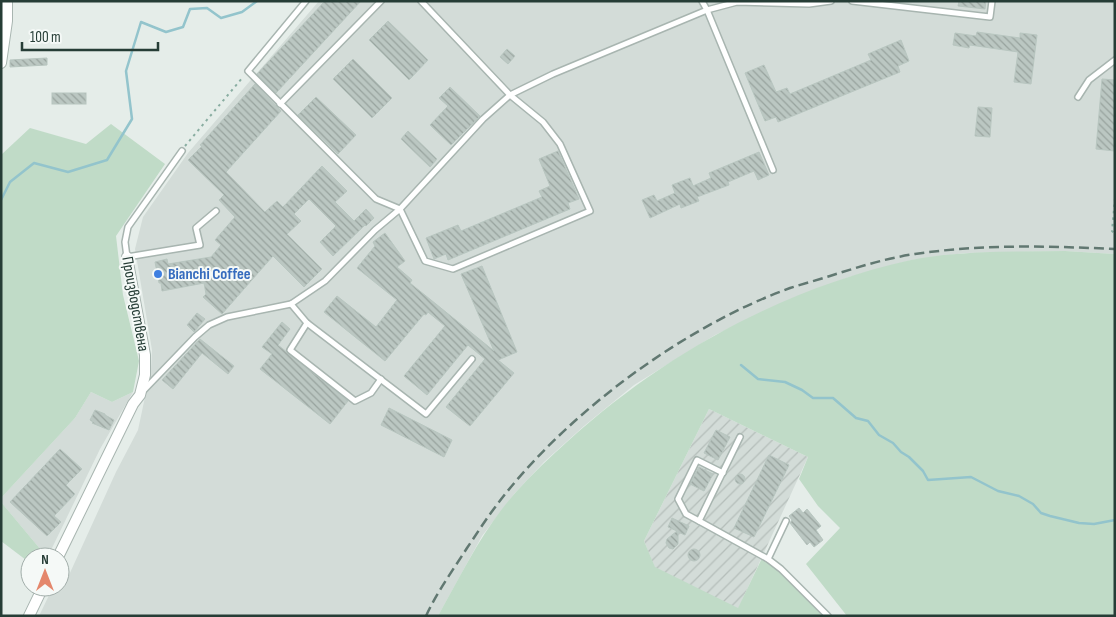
<svg xmlns="http://www.w3.org/2000/svg" width="1116" height="617" viewBox="0 0 1116 617" font-family="'Sofia Sans Condensed',sans-serif">
<style>
.built{fill:#d3dcd8}
.industrial{fill:url(#industrial-furrows)}
.green{fill:#c0dbc7}
.lines{fill:none;stroke-linecap:round;stroke-linejoin:round}
.stream{stroke:#93c4cc;stroke-width:2.5}
.building{fill:url(#building-back-hatch);stroke:#b8c6c0}
.lane-casing{stroke:#a8b5b0;stroke-width:8}
.street-casing{stroke:#a8b5b0;stroke-width:12}
.path{stroke:#89ada1;stroke-width:2;stroke-dasharray:2.5 4;stroke-linecap:butt}
.lane{stroke:#fff;stroke-width:5}
.street{stroke:#fff;stroke-width:10}
.rail{stroke:#617871;stroke-width:2.5;stroke-dasharray:10 5;stroke-linecap:butt}
.shop-dot{fill:#3f7fe0;stroke:#f5f9f7;stroke-width:2}
.labels{text-anchor:middle;dominant-baseline:central;stroke-width:4;stroke-linejoin:round;paint-order:stroke}
.shop-label{font-size:16px;font-weight:bold;fill:#366cbe;stroke:#f5f9f7;text-anchor:start}
.street-label{font-size:16px;fill:#263d36;stroke:#f5f9f7}
</style>
<defs>
<pattern id="industrial-furrows" width="10" height="10" patternUnits="userSpaceOnUse" patternTransform="scale(1.25)"><rect width="10" height="10" fill="#d3dcd8"/><path d="M-1 1l2-2M0 10L10 0M9 11l2-2" fill="none" stroke="#b5beba"/></pattern>
<pattern id="building-back-hatch" width="6" height="6" patternUnits="userSpaceOnUse" patternTransform="scale(1.25)"><rect width="6" height="6" fill="#bbc7c2"/><path d="M-1 5l2 2M0 0l6 6M5-1l2 2" fill="none" stroke="#98a39e"/></pattern>
</defs>
<rect width="100%" height="100%" fill="#e5ede9"/>
<g class="built">
<path d="M319 1H1115V254L1065 251 1014 252 965 253 912 260 849 277 787 301 715 335 634 385 584 426 544 462 515 493 482 536 438 616H39L53 587H60V585L64 586 116 472 138 430 151 369 152 350 135 249 143 217 188 153Z"/>
<path d="M91 392 112 402 133 392 100 449 52 548 46 556 1 502V498L75 418Z"/>
</g>
<path class="industrial" d="M709 409 808 457 738 609 655 568 644 541Z"/>
<g class="green">
<path d="M111 124 165 164 116 236 123 295 139 361 133 392 112 402 91 392 75 418 1 498V155L30 128 86 144Z"/>
<path d="M1065 251 1115 254V616H847L806 564 840 528 818 506 799 479 808 457 709 409 644 541 655 567 738 608 763 556 826 616H438C462 573 483 529 516 492 532 474 550 457 568 441 664 354 784 288 911 260 961 250 1014 252 1065 251Z"/>
<path d="M1 502 46 556V557H30V563L1 541Z"/>
</g>
<g class="lines">
<g class="stream">
<path d="M1 200 10 182 34 163 68 172 107 160 132 119 126 71 141 22 166 32 183 27 190 9 207 8 221 18 242 12 257 1"/>
<path d="M741 365 758 379 785 382 802 390 813 398H833L856 418 868 421 879 435 893 443 901 452 909 457 923 471 928 480 971 477 998 491 1019 496 1033 504 1041 513 1050 516 1079 523 1094 524 1115 520"/>
</g>
</g>
<g class="building">
<path d="M325 1H361L276 93 257 74Z"/>
<path d="M959 1H986L985 9 958 6Z"/>
<path d="M388 21 428 60 409 80 369 40Z"/>
<path d="M977 32 1020 38V33L1037 35 1031 84 1014 82 1018 52 970 45 969 48 953 45 955 33 976 36Z"/>
<path d="M901 40 909 61 898 66 900 72 778 122 776 117 765 121 745 73 764 65 776 92 787 88 790 94 871 60 868 54Z"/>
<path d="M507 49 515 56 508 64 500 57Z"/>
<path d="M47 58V65L10 67V60Z"/>
<path d="M353 59 392 98 372 118 333 79Z"/>
<path d="M1102 79 1115 80V151L1096 149Z"/>
<path d="M255 84 281 111 226 172 265 212 277 201 283 207 322 166 347 191 335 202 354 221 366 209 374 218 366 226 365 225 333 256 320 242 336 226 309 199 294 214 301 221 287 234 322 269 304 287 273 256 222 314 203 297 206 294 204 283 162 291 161 283H159L155 262 167 259 168 264 211 257 221 245 215 240 235 217 219 200 224 195 188 160 202 146 200 145Z"/>
<path d="M450 87 480 116 451 145 430 125 448 106 439 98Z"/>
<rect x="52" y="93" width="34" height="11"/>
<path d="M316 97 356 135 338 154 298 115Z"/>
<path d="M978 107 992 108 990 137 975 136Z"/>
<path d="M408 131 437 159 430 167 401 139Z"/>
<path d="M558 151 579 199 568 203 570 209 448 260 446 254 434 259 426 238 458 225 461 231 542 197 539 191 550 186 539 159Z"/>
<path d="M759 152 769 175 758 180 754 171 728 182 729 185 697 197 699 201 681 208 680 204 650 218 642 200 654 195 657 201 675 193 672 185 690 178 693 186 711 178 709 173Z"/>
<path d="M385 233 405 261 397 267 412 280 410 283 494 351 461 274 482 266 517 352 498 360 514 373 470 426 446 407 485 359 468 345 427 395 404 376 445 326 428 312 426 315 424 314 385 361 324 312 337 296 376 327 397 300 357 268 375 246 373 242Z"/>
<path d="M197 313 205 319 194 332 187 325Z"/>
<path d="M282 322 290 329 278 345 348 401 330 424 260 369 272 354 262 347Z"/>
<path d="M200 339 234 366 228 374 202 353 173 389 162 380Z"/>
<path d="M389 408 452 440 444 457 381 425Z"/>
<path d="M95 410 105 414V415L114 420 109 430 92 423 93 422 90 420Z"/>
<path d="M716 430 730 437 718 460 704 453Z"/>
<path d="M60 449 82 469 66 485 75 494 54 516 61 522 47 536 10 502Z"/>
<path d="M769 455 789 465 754 537 734 528Z"/>
<path d="M699 467 713 474 704 491 690 484Z"/>
<circle cx="740" cy="479" r="5"/>
<path d="M799 508 803 513 807 509 821 526 816 530 823 540 814 547 810 542 807 545 790 523 792 520 789 516Z"/>
<path d="M672 518 689 526 685 535 678 532V544L673 549 669 548 666 543 667 539 677 531 668 527Z"/>
<circle cx="694" cy="555" r="6"/>
</g>
<g class="lines">
<defs>
<g id="lane">
<path d="M306 1 248 71 376 199 400 209 425 261 453 269 590 211 560 144 543 122 510 95 421 1"/>
<path d="M702 1 707 10 773 170"/>
<path d="M852 1 990 17 992 1"/>
<path d="M1078 97 1089 80 1115 60"/>
<path d="M280 104 381 1"/>
<path d="M182 151 128 227 125 242 127 257 200 245 196 228 216 211"/>
<path d="M291 304 307 323 426 414 472 359"/>
<path d="M307 323 290 350 355 401 371 393 381 379"/>
<path d="M143 391 195 337 209 325 227 317 291 304 325 281 375 230 400 209 483 119 510 95 553 74 707 10 737 2 809 4 831 1"/>
<path d="M740 437 699 521 768 559 781 569 828 616"/>
<path d="M699 521 686 514 678 499 697 460 723 473"/>
<path d="M768 559 786 521"/>
</g>
<g id="street">
<path d="M1 63 7 21V1"/>
<path d="M58 557 133 404 140 395 145 375V355L127 257"/>
<path d="M29 616 43 587"/>
</g>
</defs>
<use href="#lane" class="lane-casing"/>
<use href="#street" class="street-casing"/>
<g class="path">
<path d="M185 146 243 77"/>
<path d="M1115 198 1112 231 1115 234"/>
</g>
<use href="#lane" class="lane"/>
<use href="#street" class="street"/>
<path class="rail" d="M426 616C437 592 453 570 467 548 476 535 484 522 493 510 561 417 682 327 790 288 803 284 817 280 830 276 858 267 887 258 915 254 982 244 1048 246 1115 249"/>
</g>
<circle class="shop-dot" cx="158" cy="274" r="5"/>
<g class="labels">
<g class="shop-label">
<text x="168" y="274">Bianchi Coffee</text>
</g>
<g class="street-label">
<text transform="translate(135 304) rotate(80)">Производствена</text>
</g>
</g>
<rect width="1116" height="617" fill="none" stroke="#263d36" stroke-width="5"/>
<g transform="translate(45 572)"><circle r="24" fill="#f5f9f7" stroke="#a2aeaa"/>
<path d="M0-4L9 19L0 12L-9 19Z" fill="#e4876c"/>
<text y="-8" font-size="14" font-weight="bold" text-anchor="middle" fill="#263d36">N</text>
</g>
<path d="M22 42v8h136v-8" fill="none" stroke="#263d36" stroke-width="2.5"/>
<text x="30" y="42" font-size="15" fill="#263d36" stroke="#f5f9f7" stroke-width="4" paint-order="stroke">100 m</text>
</svg>
